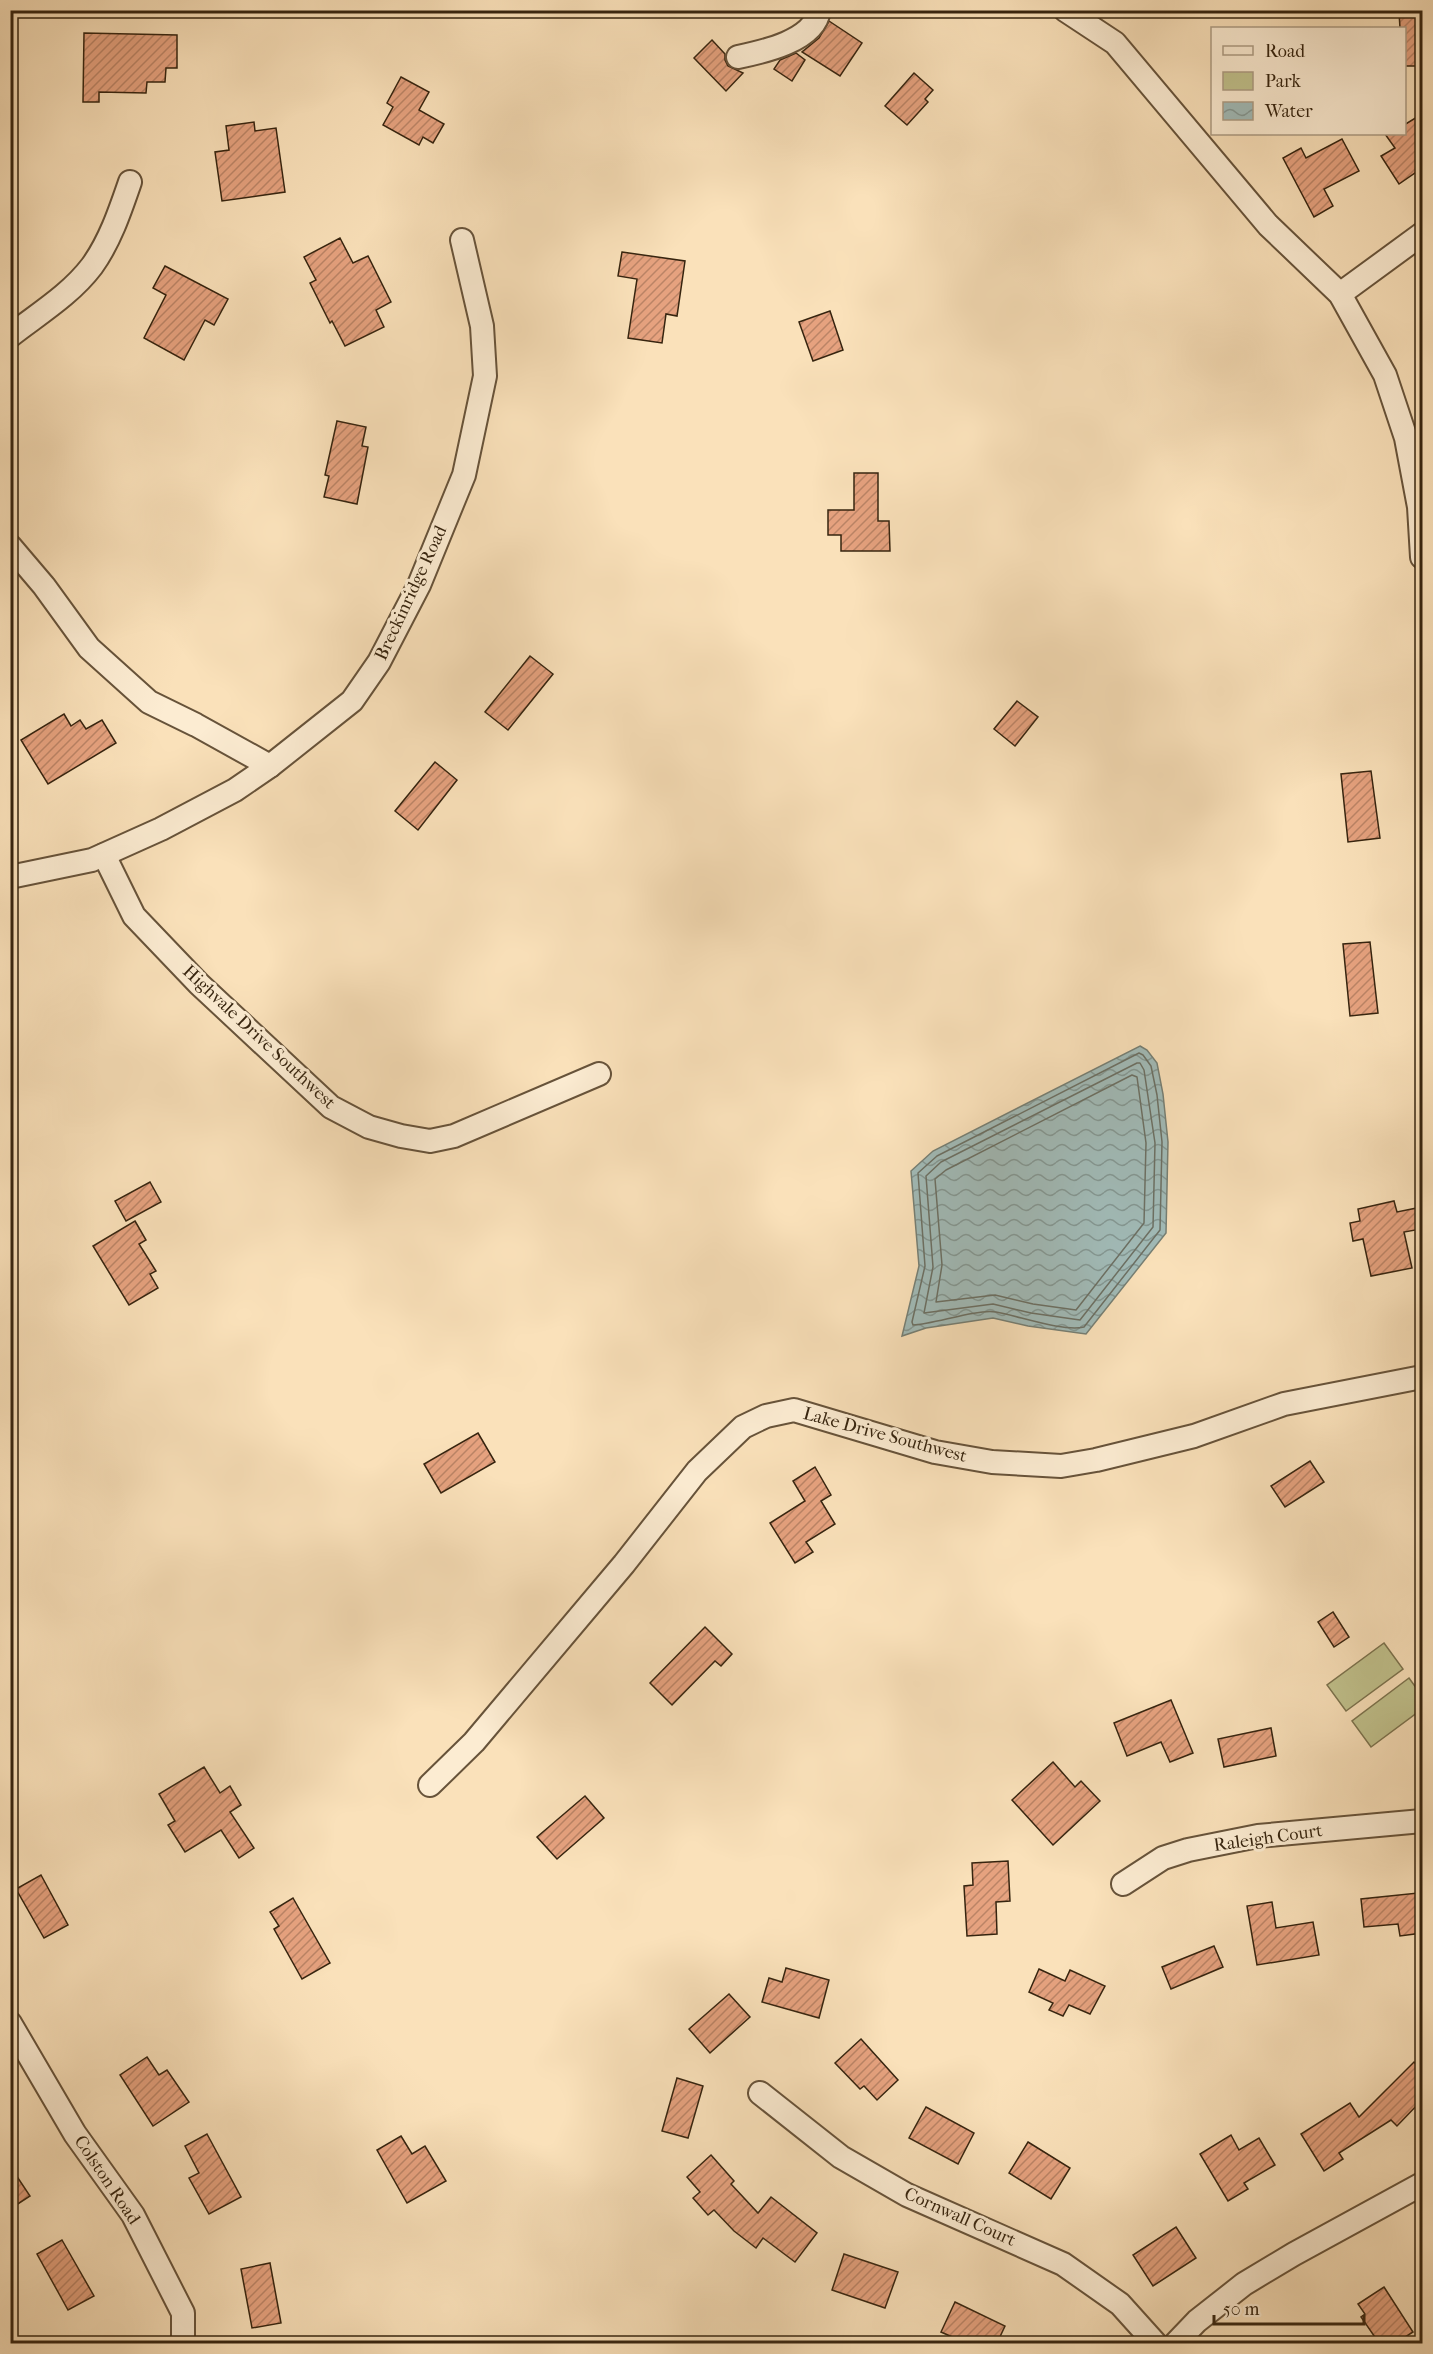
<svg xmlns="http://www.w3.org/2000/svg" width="1433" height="2354" viewBox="0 0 1433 2354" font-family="'IM FELL French Canon',serif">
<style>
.park{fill:#c1c28d;stroke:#7c734e;stroke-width:1.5}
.water{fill:url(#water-waves);stroke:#767f74;stroke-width:1.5}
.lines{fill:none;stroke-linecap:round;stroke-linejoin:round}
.shore{stroke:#6c7064;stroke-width:1.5}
.building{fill:url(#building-hatch);stroke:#36240f;stroke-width:1.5}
.minor-casing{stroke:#67533a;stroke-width:26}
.minor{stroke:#fcecd2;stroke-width:22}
.labels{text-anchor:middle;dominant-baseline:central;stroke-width:6;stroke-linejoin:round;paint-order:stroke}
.street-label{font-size:18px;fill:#36240f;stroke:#fcecd2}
</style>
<defs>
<pattern id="water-waves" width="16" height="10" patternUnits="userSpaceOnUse" patternTransform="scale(1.5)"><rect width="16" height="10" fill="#a1bbb8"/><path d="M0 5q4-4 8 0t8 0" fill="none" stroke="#849894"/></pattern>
<pattern id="building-hatch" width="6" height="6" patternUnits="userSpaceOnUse" patternTransform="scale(1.5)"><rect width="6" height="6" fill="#e6a27f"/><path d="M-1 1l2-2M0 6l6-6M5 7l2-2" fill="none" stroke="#bb8466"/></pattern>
</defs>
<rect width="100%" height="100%" fill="#fae1ba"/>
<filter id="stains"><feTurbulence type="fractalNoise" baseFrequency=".00333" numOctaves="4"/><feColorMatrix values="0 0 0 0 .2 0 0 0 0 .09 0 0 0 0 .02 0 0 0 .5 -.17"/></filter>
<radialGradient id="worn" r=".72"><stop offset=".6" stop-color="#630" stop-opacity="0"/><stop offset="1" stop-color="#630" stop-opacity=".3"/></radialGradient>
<g class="park">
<path d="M1384 1643 1403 1669 1346 1711 1327 1685Z"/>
<path d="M1409 1678 1422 1696V1709L1371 1747 1352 1721Z"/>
</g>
<path class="water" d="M1140 1046 1147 1050 1157 1063 1163 1094 1168 1142 1166 1233 1086 1334 1028 1326 993 1318 926 1328 902 1336 919 1266 911 1171 933 1151Z"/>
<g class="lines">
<g class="shore">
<path d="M1139 1053 1143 1055 1151 1066 1157 1095 1162 1142 1160 1230 1084 1327C1063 1332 1019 1316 996 1312 975 1309 935 1324 913 1325L912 1322 925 1266 918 1173 937 1156Z"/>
<path d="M1137 1063H1140L1144 1070 1155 1143 1153 1227 1080 1320 1031 1313 993 1304 924 1313 933 1267 926 1176 941 1162Z"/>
<path d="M1132 1075 1137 1077 1146 1143 1144 1223 1076 1310 1033 1304 995 1295 936 1302 942 1265 935 1179 946 1170Z"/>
</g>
</g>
<g class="building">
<path d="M1422 11V66H1404V28H1400L1399 12Z"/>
<path d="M829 21 862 43 840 76 802 52 819 38Z"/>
<path d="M84 33 177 35V68H166L165 82H147L146 93 99 92V102H83Z"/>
<path d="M712 40 725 54V60L728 66 743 73 726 91 694 58Z"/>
<path d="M796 53 805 60 792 81 774 69 780 60Z"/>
<path d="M914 73 933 90 925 99 928 102 907 125 885 106Z"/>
<path d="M401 77 429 92 419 110 444 124 433 143 423 137 419 145 383 125 393 107 387 103Z"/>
<path d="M1417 117 1422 125V168L1399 184 1381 156 1395 148 1385 134H1404V125Z"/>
<path d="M254 122 255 131 276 128 285 192 222 201 215 152 229 150 226 126Z"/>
<path d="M1342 139 1359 171 1324 189 1333 206 1314 217 1283 158 1301 148 1306 158Z"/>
<path d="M340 238 353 263 368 256 391 302 376 310 384 327 345 346 332 321 330 323 310 283 316 280 304 257Z"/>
<path d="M622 252 685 261 677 316 666 314 662 343 628 338 637 279 618 276Z"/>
<path d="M165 266 228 299 214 325 205 320 184 360 144 338 166 295 153 288Z"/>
<path d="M830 311 843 350 813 361 799 322Z"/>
<path d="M337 421 366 427 362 446 368 447 357 504 324 497 329 476 325 475Z"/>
<path d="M854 473H878V521H889L890 551H841V535H828V510H854Z"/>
<path d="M530 656 553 674 508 730 485 712Z"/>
<path d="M1017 701 1038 717 1015 746 994 729Z"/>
<path d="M64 714 71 726 80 720 86 729 102 720 116 743 48 784 21 740Z"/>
<path d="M435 762 457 780 418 830 395 811Z"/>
<path d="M1371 771 1380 838 1348 842 1341 774Z"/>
<path d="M1370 942 1378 1013 1350 1016 1343 944Z"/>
<path d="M150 1182 161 1202 126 1221 115 1201Z"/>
<path d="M1394 1201 1397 1212 1417 1208 1421 1229 1404 1232 1412 1268 1371 1276 1363 1239 1353 1241 1350 1223 1360 1221 1358 1209Z"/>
<path d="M135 1221 146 1240 139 1244 156 1271 150 1274 158 1288 129 1305 93 1246Z"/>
<path d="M478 1433 495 1462 441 1493 424 1464Z"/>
<path d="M1310 1461 1324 1482 1285 1507 1271 1486Z"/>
<path d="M815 1467 831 1495 821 1501 835 1524 806 1542 813 1552 795 1563 770 1523 805 1501 793 1481Z"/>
<path d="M1333 1612 1349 1637 1334 1647 1318 1622Z"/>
<path d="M705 1627 732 1654 721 1666 715 1661 672 1705 650 1683Z"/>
<path d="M1171 1700 1193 1753 1170 1762 1161 1742 1127 1756 1114 1723Z"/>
<path d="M1271 1728 1276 1756 1224 1767 1218 1739Z"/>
<path d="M1053 1762 1075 1787 1081 1781 1100 1801 1053 1845 1012 1800Z"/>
<path d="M204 1767 220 1793 230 1786 241 1805 230 1812 254 1848 239 1858 221 1830 185 1852 168 1825 175 1821 159 1794Z"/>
<path d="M585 1796 604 1818 557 1859 537 1837Z"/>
<path d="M1008 1861 1010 1901 996 1902 997 1934 967 1936 964 1886 973 1885 972 1863Z"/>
<path d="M41 1875 68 1925 44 1938 16 1889Z"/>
<path d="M1418 1893 1422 1933 1400 1936 1398 1924 1364 1927 1361 1899Z"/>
<path d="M293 1898 330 1963 302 1979 274 1929 279 1926 270 1912Z"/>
<path d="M1272 1902 1276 1928 1313 1922 1319 1955 1257 1965 1247 1906Z"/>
<path d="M1214 1946 1223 1967 1171 1989 1162 1967Z"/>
<path d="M786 1968 829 1980 819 2018 762 2002 769 1978 782 1982Z"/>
<path d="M1039 1969 1065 1981 1070 1970 1105 1986 1090 2014 1069 2005 1063 2016 1049 2010 1053 2003 1029 1992Z"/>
<path d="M729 1994 750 2017 710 2053 689 2029Z"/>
<path d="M861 2039 898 2080 877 2100 864 2086 860 2089 835 2063Z"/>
<path d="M147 2057 159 2075 167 2070 189 2102 153 2126 120 2075Z"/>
<path d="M1414 2062 1422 2071V2100L1397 2126 1391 2120 1339 2153 1343 2159 1324 2171 1301 2134 1350 2103 1359 2117Z"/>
<path d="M677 2078 703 2086 688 2138 662 2131Z"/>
<path d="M926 2107 974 2133 958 2164 909 2138Z"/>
<path d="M207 2134 241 2197 209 2214 189 2178 199 2173 185 2146Z"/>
<path d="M1231 2135 1239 2150 1259 2138 1275 2165 1244 2183 1248 2189 1228 2201 1200 2154Z"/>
<path d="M401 2136 412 2154 425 2146 446 2181 407 2203 377 2150Z"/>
<path d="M1028 2142 1070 2168 1051 2199 1009 2173Z"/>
<path d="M711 2155 734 2181 731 2184 758 2213 771 2197 817 2233 795 2262 763 2238 756 2248 734 2231 714 2210 708 2215 693 2198 700 2192 687 2177Z"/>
<path d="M10 2166 30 2196 10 2209Z"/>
<path d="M1176 2227 1196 2258 1153 2286 1133 2255Z"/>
<path d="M62 2240 94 2296 68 2310 37 2254Z"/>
<path d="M844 2254 898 2272 885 2308 832 2290Z"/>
<path d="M270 2263 281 2323 252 2328 241 2269Z"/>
<path d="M1384 2287 1413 2332 1396 2343H1379L1361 2317 1365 2314 1358 2304Z"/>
<path d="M955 2302 1005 2326 997 2343H966L941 2332Z"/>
</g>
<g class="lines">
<defs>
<g id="minor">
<path d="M1065 10 1115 43 1268 225 1340 294 1385 375 1406 438 1419 507 1422 557"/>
<path d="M738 57C762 52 815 41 819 10"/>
<path d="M1340 294 1422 234"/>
<path d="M10 336C38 314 70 295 92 266 110 241 120 211 130 182"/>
<path d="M10 546 44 586 89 648 149 702 196 725 270 766"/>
<path d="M104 855 134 916 199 984 331 1107 369 1127 401 1136 430 1141 454 1136 599 1074"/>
<path d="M10 877 92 860 161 829 235 790 270 766 352 701 379 662 419 585 464 475 485 376 482 326 462 240"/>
<path d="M430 1785 474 1742 624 1564 697 1471 743 1427 766 1416 794 1410 935 1452 992 1462 1061 1466 1096 1460 1194 1436 1284 1404 1422 1377"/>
<path d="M1123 1884 1163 1858 1188 1850 1258 1836 1422 1821"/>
<path d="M10 2023 75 2134 133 2215 183 2313V2344"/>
<path d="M760 2093 841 2157 907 2195 1063 2264 1120 2304 1156 2344"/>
<path d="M1175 2344 1197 2321 1244 2284 1294 2254 1422 2184"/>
</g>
</defs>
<use href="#minor" class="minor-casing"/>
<use href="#minor" class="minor"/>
</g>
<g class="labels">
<g class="street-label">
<text transform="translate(411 593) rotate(-65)">Breckinridge Road</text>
<text transform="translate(259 1037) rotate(43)">Highvale Drive Southwest</text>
<text transform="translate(885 1435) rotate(15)">Lake Drive Southwest</text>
<text transform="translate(1268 1838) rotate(-8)">Raleigh Court</text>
<text transform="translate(107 2180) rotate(56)">Colston Road</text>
<text transform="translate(960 2217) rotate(24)">Cornwall Court</text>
</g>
</g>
<rect width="1433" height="2354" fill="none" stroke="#fae1ba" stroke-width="36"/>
<rect x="12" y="12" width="1409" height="2330" fill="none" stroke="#36240f" stroke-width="3"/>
<rect x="18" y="18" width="1397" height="2318" fill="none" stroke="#36240f" stroke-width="1.5"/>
<rect x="1211" y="27" width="195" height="108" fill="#fcecd2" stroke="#ad9c84" stroke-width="1.5"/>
<rect x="1223" y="46" width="30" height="9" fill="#fcecd2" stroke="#ad9c84" stroke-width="1.5"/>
<text x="1265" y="57" font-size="18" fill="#36240f">Road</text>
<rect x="1223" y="72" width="30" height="18" fill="#c1c28d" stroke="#ad9c84" stroke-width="1.5"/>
<text x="1265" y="87" font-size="18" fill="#36240f">Park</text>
<rect x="1223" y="102" width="30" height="18" fill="url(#water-waves)" stroke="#ad9c84" stroke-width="1.5"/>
<text x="1265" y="117" font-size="18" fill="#36240f">Water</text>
<path d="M1214 2315v9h150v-9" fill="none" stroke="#36240f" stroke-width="3"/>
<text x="1223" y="2315" font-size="18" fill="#36240f" stroke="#fcecd2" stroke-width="4.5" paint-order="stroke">50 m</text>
<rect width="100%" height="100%" filter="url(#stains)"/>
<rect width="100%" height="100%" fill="url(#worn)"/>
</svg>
